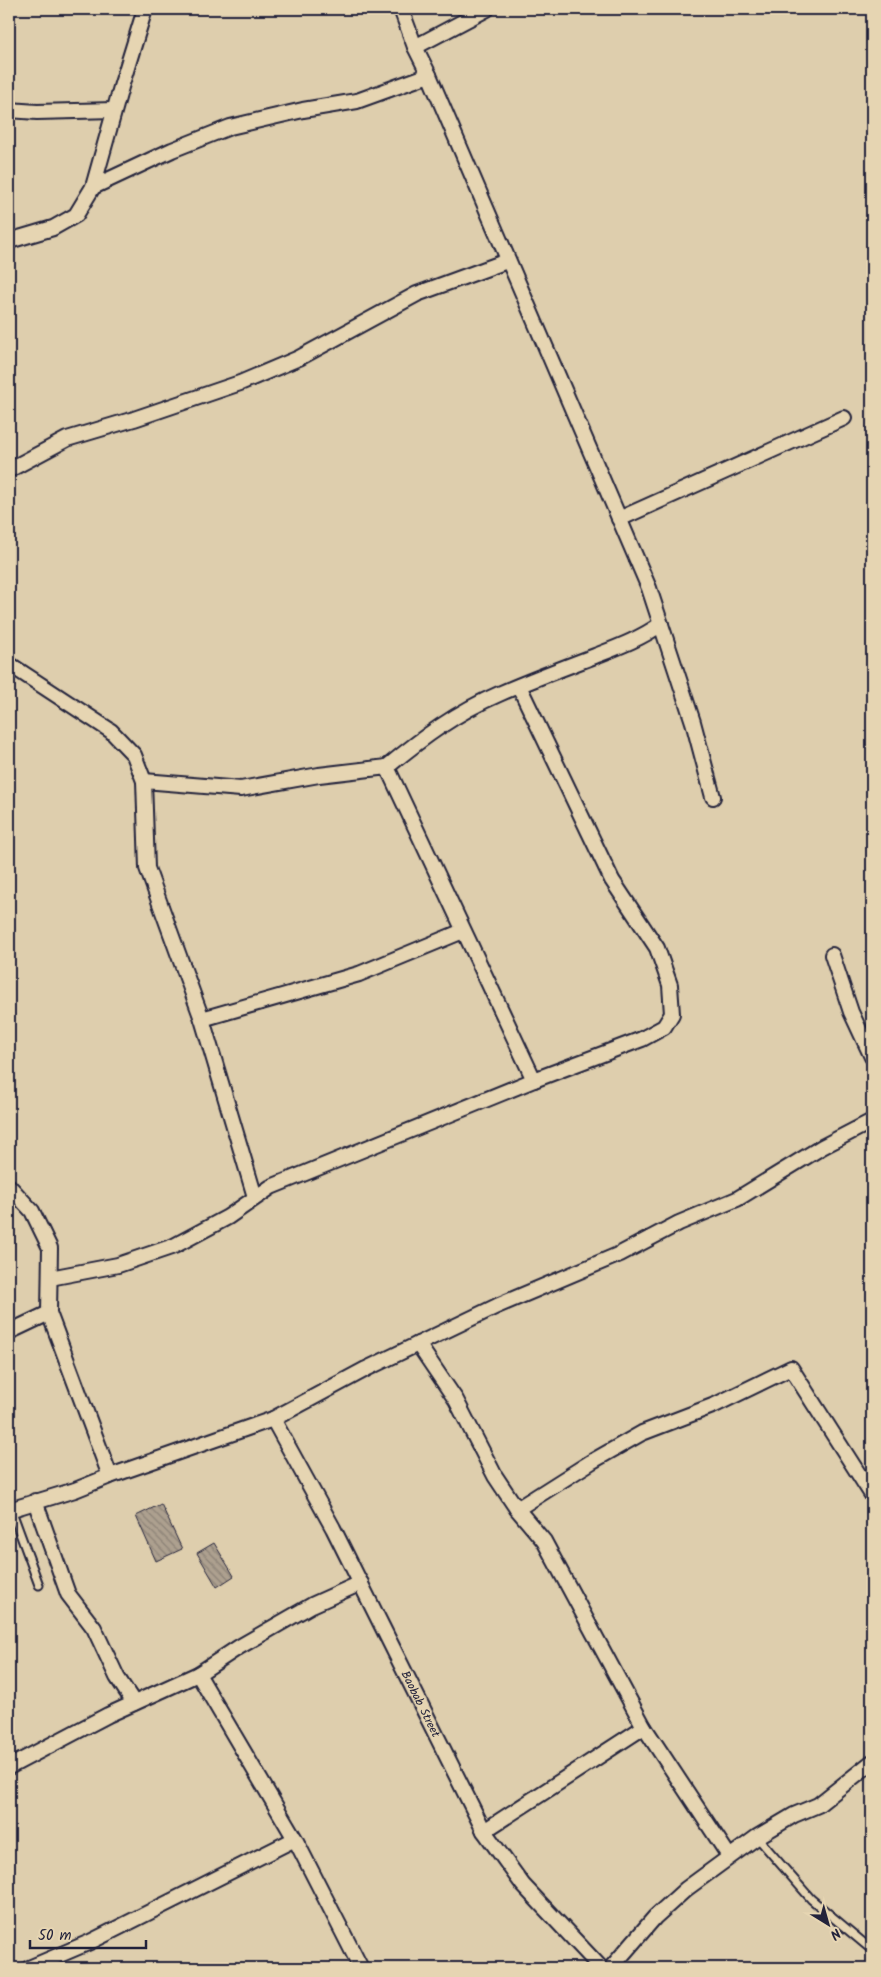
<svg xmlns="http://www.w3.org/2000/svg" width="881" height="1977" viewBox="0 0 881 1977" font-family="Kalam,sans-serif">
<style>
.building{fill:url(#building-back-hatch);stroke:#22223b}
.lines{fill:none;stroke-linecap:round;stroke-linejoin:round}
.lane-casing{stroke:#22223b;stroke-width:11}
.street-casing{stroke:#22223b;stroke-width:18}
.lane{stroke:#e6d5b2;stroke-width:7}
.street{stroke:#e6d5b2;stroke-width:14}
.labels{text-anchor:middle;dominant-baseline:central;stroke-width:4.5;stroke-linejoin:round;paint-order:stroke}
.street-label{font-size:12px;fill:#22223b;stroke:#e6d5b2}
</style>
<defs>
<pattern id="building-back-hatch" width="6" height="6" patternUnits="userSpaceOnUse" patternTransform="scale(1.25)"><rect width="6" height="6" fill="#ada08f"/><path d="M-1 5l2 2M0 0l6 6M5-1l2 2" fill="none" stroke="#8c8276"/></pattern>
</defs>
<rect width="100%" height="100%" fill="#decead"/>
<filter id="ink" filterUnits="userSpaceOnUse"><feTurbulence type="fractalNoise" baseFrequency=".02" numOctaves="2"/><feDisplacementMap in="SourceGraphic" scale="10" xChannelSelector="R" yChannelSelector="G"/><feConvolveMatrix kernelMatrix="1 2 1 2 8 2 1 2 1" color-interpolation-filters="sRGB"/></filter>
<g filter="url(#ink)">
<g class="building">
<path d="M161 1504 182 1549 156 1561 136 1516Z"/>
<path d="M214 1543 234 1576 217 1587 197 1553Z"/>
</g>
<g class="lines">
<defs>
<g id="lane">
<path d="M11 1509 39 1585"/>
<path d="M757 1837 811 1899 872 1950"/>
</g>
<g id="street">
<path d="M401 9 415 47 429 75 649 588 693 722 713 797"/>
<path d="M415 47 487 9"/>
<path d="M9 110 37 112 114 110"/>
<path d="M93 187 121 87 145 9"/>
<path d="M9 241 53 228 76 215 93 187 172 150 230 127 303 110 357 101 429 75"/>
<path d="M9 470 67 439 134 419 240 383 299 358 417 294 507 261"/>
<path d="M619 519 844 418"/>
<path d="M9 664 111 731 134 755 144 781 147 868 202 1019 255 1197"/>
<path d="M387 767C422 738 457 712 499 694 531 680 563 668 595 656 618 647 642 638 661 624"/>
<path d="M144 781 241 789 319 775 387 767 534 1080"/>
<path d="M832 955 851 1012 872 1057"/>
<path d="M202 1019 359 974 463 931"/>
<path d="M9 1186 32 1211 50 1248 49 1313 110 1476"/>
<path d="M50 1278 118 1265 174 1246 228 1217 271 1187 534 1080 642 1039 664 1027 672 1014 670 985 657 948 612 880 519 686"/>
<path d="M9 1332 49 1313"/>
<path d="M418 1344 456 1400 495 1476 517 1509 544 1541 644 1727 729 1856"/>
<path id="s1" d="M273 1419 333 1528 484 1831 523 1885 601 1968"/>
<path d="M35 1501 68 1594 94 1628 117 1677 134 1703"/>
<path d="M517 1509 591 1462 642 1433 715 1405 791 1368 872 1495"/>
<path d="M9 1510 75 1490 110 1476 273 1419 366 1369 497 1306 620 1254 679 1223 737 1199 822 1147 872 1121"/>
<path d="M198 1674 295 1839 361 1968"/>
<path d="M9 1767 108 1715 198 1674 239 1647 312 1605 361 1583"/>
<path d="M484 1831 644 1727"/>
<path d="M29 1968 90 1942 295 1839"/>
<path d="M611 1968 655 1917 686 1889 757 1837 794 1815 818 1805 872 1762"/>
</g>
</defs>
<use href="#lane" class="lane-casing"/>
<use href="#street" class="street-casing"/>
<use href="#lane" class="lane"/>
<use href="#street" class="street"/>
</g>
</g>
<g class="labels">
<g class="street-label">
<text stroke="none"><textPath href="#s1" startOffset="321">Baobab Street</textPath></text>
</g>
</g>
<rect width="881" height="1977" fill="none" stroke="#e6d5b2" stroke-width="30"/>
<rect x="15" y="15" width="851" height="1947" fill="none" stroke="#22223b" stroke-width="2" filter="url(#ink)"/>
<g transform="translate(828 1924) rotate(143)" stroke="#e6d5b2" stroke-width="4" paint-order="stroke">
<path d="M0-4L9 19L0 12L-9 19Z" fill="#22223b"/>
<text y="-8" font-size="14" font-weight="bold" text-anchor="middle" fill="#22223b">N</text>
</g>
<path d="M30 1940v8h116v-8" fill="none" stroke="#22223b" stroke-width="2.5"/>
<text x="38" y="1940" font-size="15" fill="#22223b" stroke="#e6d5b2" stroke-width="4" paint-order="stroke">50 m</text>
</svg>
